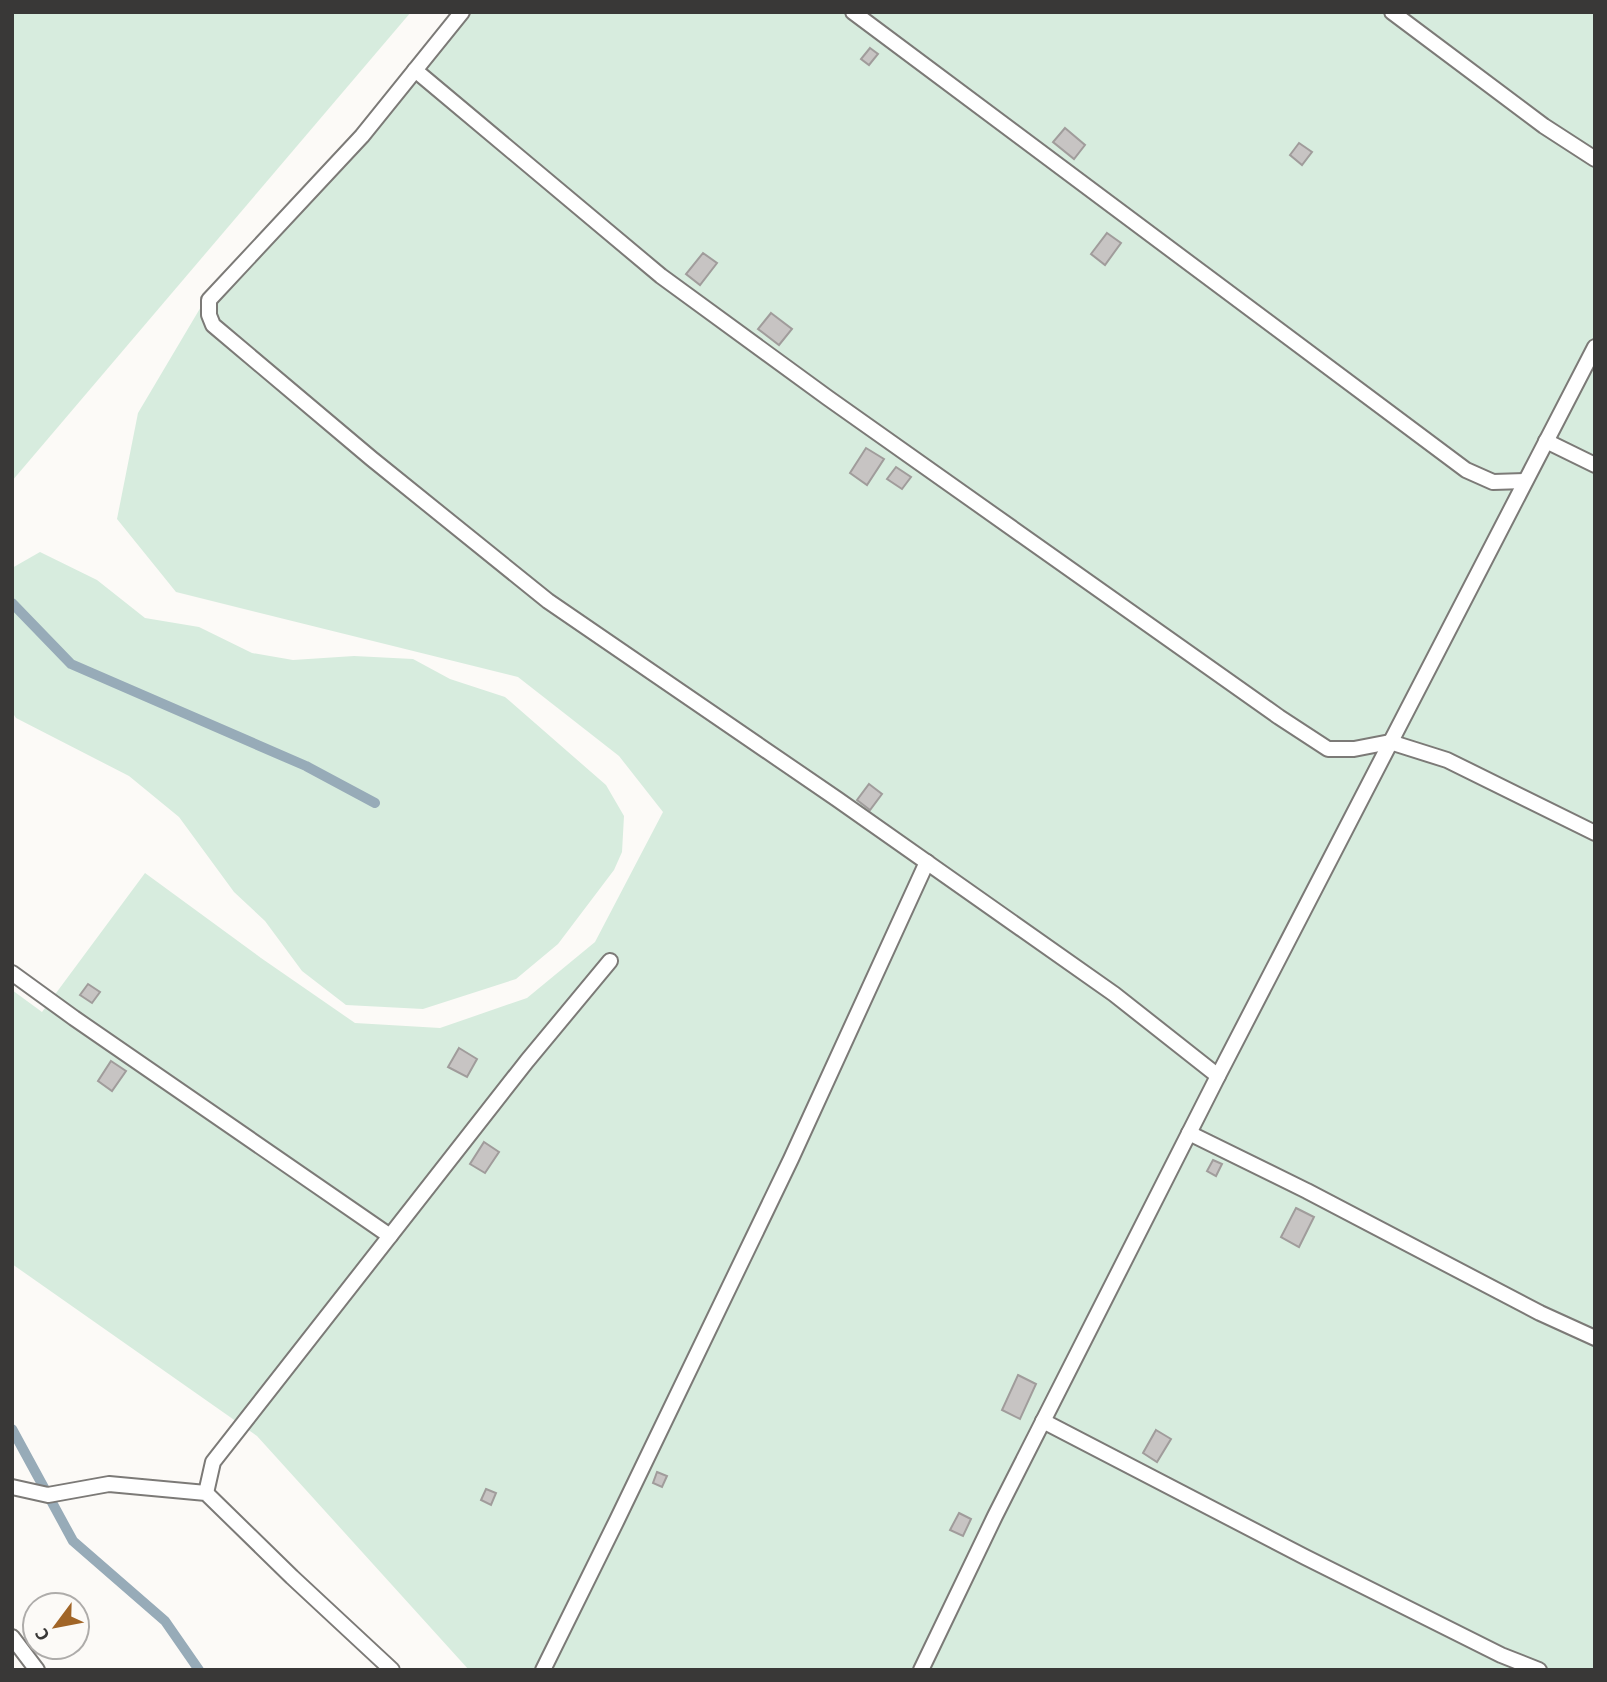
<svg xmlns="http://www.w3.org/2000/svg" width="1607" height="1682" viewBox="0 0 1607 1682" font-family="'Alegreya Sans',sans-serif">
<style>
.green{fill:#d7ecde}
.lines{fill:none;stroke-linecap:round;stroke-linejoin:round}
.stream{stroke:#97abb8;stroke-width:10}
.building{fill:#c7c4c3;stroke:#a09c9b;stroke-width:2}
.lane-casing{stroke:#7c7a77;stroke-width:18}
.lane{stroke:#fff;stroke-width:14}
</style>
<rect width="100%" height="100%" fill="#fcfaf7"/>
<g class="green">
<path d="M12 12H411L12 481Z"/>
<path d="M463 12H1595V1670H469L257 1436 12 1264V990L42 1012 145 873 261 958 355 1023 440 1028 527 998 595 942 663 812 619 756 518 677 176 592 117 519 138 413 205 300Z"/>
<path d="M40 552 97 580 145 618 199 627 252 653 293 660 354 656 413 659 450 679 505 697 606 785 624 816 622 852 614 870 558 944 516 979 423 1009 346 1005 302 971 265 921 234 892 179 817 129 776 16 718 12 712V568Z"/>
</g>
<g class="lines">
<g class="stream">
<path d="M12 603 71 664 306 766 375 803"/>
<path d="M12 1429 73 1541 165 1621 199 1670"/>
</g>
</g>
<g class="building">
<path d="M870 48 878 54 869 65 861 59Z"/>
<path d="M1065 128 1085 145 1074 159 1053 142Z"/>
<path d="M1299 143 1312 152 1302 165 1290 155Z"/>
<path d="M1107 233 1121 243 1105 265 1091 254Z"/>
<path d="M703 253 717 263 700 285 686 274Z"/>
<path d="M771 313 792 329 779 345 758 329Z"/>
<path d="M866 448 884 459 867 485 850 473Z"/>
<path d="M896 467 911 477 902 489 887 479Z"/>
<path d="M869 784 882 794 870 810 857 800Z"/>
<path d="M88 984 100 992 92 1003 80 995Z"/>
<path d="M459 1048 477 1059 467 1077 448 1067Z"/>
<path d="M111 1061 126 1071 112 1091 98 1081Z"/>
<path d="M484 1142 499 1152 485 1173 470 1164Z"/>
<path d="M1213 1160 1222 1164 1216 1176 1207 1171Z"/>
<path d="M1296 1208 1314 1217 1299 1247 1281 1237Z"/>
<path d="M1018 1375 1036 1384 1020 1419 1002 1410Z"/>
<path d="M1156 1430 1171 1439 1157 1462 1143 1453Z"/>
<path d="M657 1472 667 1476 662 1487 653 1483Z"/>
<path d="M486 1489 496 1493 491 1505 481 1500Z"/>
<path d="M959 1513 971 1519 963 1536 950 1530Z"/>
</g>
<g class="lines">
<defs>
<g id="lane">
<path d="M462 12 362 136 209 300V315L213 325 372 459 548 601 837 799 1114 994 1218 1076"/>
<path d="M853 12 1466 470 1493 482 1525 481"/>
<path d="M1392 12 1544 126 1595 159"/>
<path d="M415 70 661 276 828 398 1279 717 1328 749H1354L1390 742 1447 760 1595 833"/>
<path d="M1546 441 1595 465"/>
<path d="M12 973 74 1018 390 1236"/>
<path d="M1189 1133 1307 1191 1540 1313 1595 1338"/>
<path d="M1043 1421 1305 1557 1501 1655 1539 1670"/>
<path d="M12 1487 48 1495 109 1484 206 1493 292 1577 392 1670"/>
<path d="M206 1493 213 1462 527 1061 610 961"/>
<path d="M12 1637 37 1670"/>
<path d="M543 1670 617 1520 791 1159 927 862"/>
<path d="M921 1670 995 1516 1218 1076 1595 347"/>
</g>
</defs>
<use href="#lane" class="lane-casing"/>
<use href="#lane" class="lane"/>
</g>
<rect width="1607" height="1682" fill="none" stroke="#393837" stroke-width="28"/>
<g transform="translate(56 1626) rotate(238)"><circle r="33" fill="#fcfaf7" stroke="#aeacaa" stroke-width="2"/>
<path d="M0-5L12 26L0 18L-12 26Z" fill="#a16527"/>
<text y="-10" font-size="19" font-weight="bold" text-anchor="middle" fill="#393837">С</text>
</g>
</svg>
